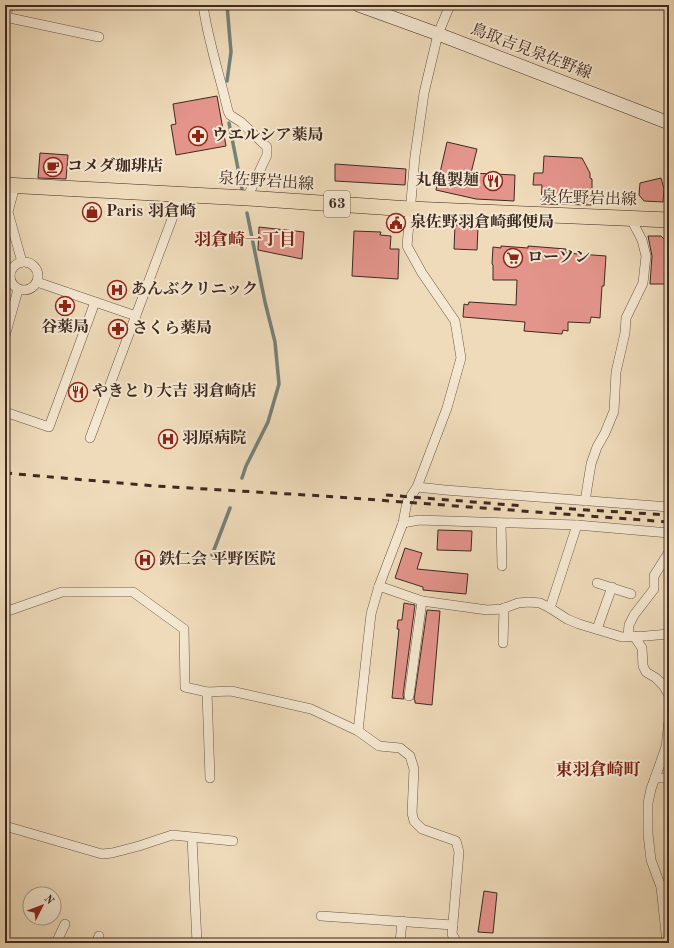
<svg xmlns="http://www.w3.org/2000/svg" width="674" height="948" viewBox="0 0 674 948" font-family="'Old Standard TT','Noto Serif JP',serif">
<style>
.lines{fill:none;stroke-linecap:round;stroke-linejoin:round}
.stream{stroke:#758079;stroke-width:3.5}
.building{fill:#e3948b;stroke:#3e2920}
.street-casing{stroke:#6a5646;stroke-width:10}
.secondary-casing{stroke:#3e2920;stroke-width:14}
.primary-casing{stroke:#3e2920;stroke-width:16}
.street{stroke:#f5e8d2;stroke-width:9}
.secondary{stroke:#f5e8d2;stroke-width:13}
.primary{stroke:#efdbba;stroke-width:15}
.rail{stroke:#3e2920;stroke-width:3;stroke-dasharray:7 7;stroke-linecap:butt}
.labels{text-anchor:middle;dominant-baseline:central;stroke-width:4;stroke-linejoin:round;paint-order:stroke}
.shield{fill:#f5e8d2;stroke:#756255;stroke-width:1}
.shield-label{font-size:15px;font-weight:bold;fill:#3e2920}
.street-label{font-size:16px;fill:#3e2920;stroke:#f5e8d2}
.poi-label{font-size:16px;font-weight:bold;fill:#3e2920;stroke:#f5e8d2;text-anchor:start}
.neighbourhood-label{font-size:17px;font-weight:bold;fill:#7a1f14;stroke:#f5e8d2}
</style>
<rect width="100%" height="100%" fill="#efdbba"/>
<filter id="stains"><feTurbulence type="fractalNoise" baseFrequency=".005" numOctaves="4"/><feColorMatrix values="0 0 0 0 .2 0 0 0 0 .09 0 0 0 0 .02 0 0 0 .5 -.17"/></filter>
<radialGradient id="worn" r=".72"><stop offset=".6" stop-color="#630" stop-opacity="0"/><stop offset="1" stop-color="#630" stop-opacity=".3"/></radialGradient>
<g class="lines">
<g class="stream">
<path d="M227 5 231 52 227 81"/>
<path d="M229 123 242 189"/>
<path d="M242 478 246 466 268 422 279 384 275 342 265 302 247 213"/>
<path d="M212 555 230 508"/>
</g>
</g>
<g class="building">
<path d="M217 96 226 146 176 155 171 125 176 124 173 104Z"/>
<path d="M447 142 477 149 471 173 515 175 514 201 476 199 436 190Z"/>
<path d="M40 153 68 155 66 179 38 178Z"/>
<path d="M544 156 582 158 590 173V178L592 179V205L541 204 542 185H533L534 173H543Z"/>
<path d="M335 164 406 169 405 185 335 181Z"/>
<path d="M661 178 664 189 663 202 644 201 639 195 640 183Z"/>
<path d="M455 225 478 227 477 250 454 249Z"/>
<path d="M259 227 304 232 302 259 258 250Z"/>
<path d="M354 231 381 232 380 235 391 236 390 249H399L398 279 352 276Z"/>
<path d="M648 236H661L669 244V284H650L652 256Z"/>
<path d="M501 246 528 248V246L566 249V253L606 256 604 286H602L600 318 591 317 590 323 568 322V331L563 330 562 334 524 331 525 322 463 317 464 304 468 305 469 302 516 305 517 280H493V265L492 264 493 247 501 248Z"/>
<path d="M438 530 472 531 471 551 437 550Z"/>
<path d="M405 548 422 553 417 569 468 574 466 594 423 590V587L395 578Z"/>
<path d="M404 603 415 605 403 695 404 699 392 698 399 629H397L398 620H402Z"/>
<path d="M427 610 440 611 432 705 415 703V700H414Z"/>
<path d="M484 891 497 893 493 933 478 932Z"/>
</g>
<g class="lines">
<defs>
<g id="street">
<path d="M203 5C208 41 220 76 228 111L230 115 241 122 267 147V155L247 198"/>
<path d="M5 17 99 37"/>
<path d="M15 186 8 212 22 262"/>
<circle cx="24" cy="276" r="14"/>
<path d="M37 282 136 316"/>
<path d="M5 336 18 290"/>
<path d="M5 412 49 427 95 302"/>
<path d="M90 438 181 195"/>
<path d="M417 487 445 490 669 507"/>
<path d="M585 501 591 464 597 447 605 433 614 411 616 372 625 333 626 318 643 283 646 256 642 240 631 219"/>
<path d="M403 523 419 520 577 525 669 533"/>
<path d="M501 523 502 566"/>
<path d="M597 583 631 594"/>
<path d="M379 586 422 601 487 610 502 609 518 603 529 602 540 603 550 608 567 619 579 624 622 637 646 636 669 634"/>
<path d="M550 608 577 525"/>
<path d="M5 612 62 592H133L184 629 185 687 207 692 231 691 311 709 358 731 379 746 400 748 410 756 414 769 412 813 414 821 422 829 456 841 459 852 452 934 457 943"/>
<path d="M597 629 612 587"/>
<path d="M628 636 629 625 634 615 654 589V576L669 552"/>
<path d="M634 636 642 648 643 666 646 672 656 678 663 685 669 695V698"/>
<path d="M503 643 504 608"/>
<path d="M207 692 210 778"/>
<path d="M409 696 422 601"/>
<path d="M358 731 371 614 379 586 403 523 407 502 417 487 447 408 461 358 455 321 422 273 407 246 415 156 424 93 438 34 450 5"/>
<path d="M655 778H669"/>
<path d="M5 826 102 854 112 853 139 846 172 835 233 841"/>
<path d="M192 838 197 943"/>
<path d="M321 916 453 925"/>
<path d="M56 943 65 924"/>
<path d="M96 943 99 936"/>
<path d="M400 943 402 921"/>
<path d="M667 943 661 887 651 860 648 834V803L651 789 666 747 669 720"/>
</g>
<g id="secondary">
<path d="M358 5 438 34 669 123"/>
<path d="M5 13 6 5"/>
</g>
<path id="primary" d="M5 185 247 198 410 209 669 220"/>
</defs>
<use href="#street" class="street-casing"/>
<use href="#secondary" class="secondary-casing"/>
<use href="#primary" class="primary-casing"/>
<use href="#street" class="street"/>
<use href="#secondary" class="secondary"/>
<use href="#primary" class="primary"/>
<g class="rail">
<path d="M5 473 155 486 324 496 669 522"/>
<path d="M386 495 524 506"/>
<path d="M555 508 669 515"/>
</g>
</g>
<defs>
<symbol id="pharmacy-ring" viewBox="-11 -11 22 22"><circle r="9.5" fill="#f5e8d2" stroke="#8f2418" stroke-width="1.5"/><path d="M-2-6h4v4h4v4h-4v4h-4v-4h-4v-4h4Z" fill="#8f2418"/></symbol>
<symbol id="cafe-ring" viewBox="-11 -11 22 22"><circle r="9.5" fill="#f5e8d2" stroke="#8f2418" stroke-width="1.5"/><path d="M-5.5-4.5H6V0H3Q3 3.5 0 3.5H-2.5Q-5.5 3.5-5.5 0ZM3-3.2v2h1.7v-2ZM-6 4.5H4V6H-6Z" fill="#8f2418"/></symbol>
<symbol id="restaurant-ring" viewBox="-11 -11 22 22"><circle r="9.5" fill="#f5e8d2" stroke="#8f2418" stroke-width="1.5"/><path d="M-5-6h1v4h1v-4h1v4h1v-4h1v5L-1.5 .5V6h-2V.5L-5-1ZM5-6V6H3V1.5H1.5Q1.5-4 5-6Z" fill="#8f2418"/></symbol>
<symbol id="shop-ring" viewBox="-11 -11 22 22"><circle r="9.5" fill="#f5e8d2" stroke="#8f2418" stroke-width="1.5"/><path d="M-5-2.5h2.3a2.7 3.5 0 0 1 5.4 0H5L5.5 6h-11ZM-1.5-2.5h3a1.5 2.3 0 0 0-3 0Z" fill="#8f2418"/></symbol>
<symbol id="civic-ring" viewBox="-11 -11 22 22"><circle r="9.5" fill="#f5e8d2" stroke="#8f2418" stroke-width="1.5"/><path d="M-.6-6.5H3V-4.5H.6V-3L4-1V1h2V6H-6V1h2V-1L-.6-3ZM-1.2 2.5V6h2.4V2.5Z" fill="#8f2418"/></symbol>
<symbol id="supermarket-ring" viewBox="-11 -11 22 22"><circle r="9.5" fill="#f5e8d2" stroke="#8f2418" stroke-width="1.5"/><path d="M-6-5.5h2.5l.6 2H6L4.5 2H-2.5L-4.4-4H-6ZM-1.5 3.2a1.3 1.3 0 1 0 .1 0ZM3 3.2a1.3 1.3 0 1 0 .1 0Z" fill="#8f2418"/></symbol>
<symbol id="hospital-ring" viewBox="-11 -11 22 22"><circle r="9.5" fill="#f5e8d2" stroke="#8f2418" stroke-width="1.5"/><path d="M-5-5h3v3.5h4V-5h3V5h-3V1.5h-4V5h-3Z" fill="#8f2418"/></symbol>
</defs>
<g fill-rule="evenodd">
<use href="#pharmacy-ring" x="187" y="125" width="22" height="22"/>
<use href="#cafe-ring" x="42" y="156" width="22" height="22"/>
<use href="#restaurant-ring" x="482" y="170" width="22" height="22"/>
<use href="#shop-ring" x="81" y="201" width="22" height="22"/>
<use href="#civic-ring" x="385" y="212" width="22" height="22"/>
<use href="#supermarket-ring" x="502" y="247" width="22" height="22"/>
<use href="#hospital-ring" x="106" y="279" width="22" height="22"/>
<use href="#pharmacy-ring" x="54" y="295" width="22" height="22"/>
<use href="#pharmacy-ring" x="107" y="318" width="22" height="22"/>
<use href="#restaurant-ring" x="67" y="381" width="22" height="22"/>
<use href="#hospital-ring" x="157" y="428" width="22" height="22"/>
<use href="#hospital-ring" x="134" y="549" width="22" height="22"/>
</g>
<g class="labels">
<rect class="shield" x="324" y="191" width="26" height="26" rx="3"/>
<g class="shield-label">
<text x="337" y="204">63</text>
</g>
<g class="street-label">
<text transform="translate(531 52) rotate(21)">鳥取吉見泉佐野線</text>
<text transform="translate(266 182) rotate(4)">泉佐野岩出線</text>
<text transform="translate(589 199) rotate(2)">泉佐野岩出線</text>
</g>
<g class="poi-label">
<text x="212" y="136">ウエルシア薬局</text>
<text x="67" y="167">コメダ珈琲店</text>
<text x="479" y="181" text-anchor="end">丸亀製麺</text>
<text x="106" y="212">Paris 羽倉崎</text>
<text x="410" y="223">泉佐野羽倉崎郵便局</text>
<text x="527" y="258">ローソン</text>
<text x="131" y="290">あんぶクリニック</text>
<text x="65" y="328" text-anchor="middle">谷薬局</text>
<text x="132" y="329">さくら薬局</text>
<text x="92" y="392">やきとり大吉 羽倉崎店</text>
<text x="182" y="439">羽原病院</text>
<text x="159" y="560">鉄仁会 平野医院</text>
</g>
<g class="neighbourhood-label">
<text x="245" y="240">羽倉崎一丁目</text>
<text x="598" y="770">東羽倉崎町</text>
</g>
</g>
<rect width="674" height="948" fill="none" stroke="#efdbba" stroke-width="20"/>
<rect x="6" y="6" width="662" height="936" fill="none" stroke="#3e2920" stroke-width="2"/>
<rect x="10" y="10" width="654" height="928" fill="none" stroke="#3e2920"/>
<g transform="translate(42 906) rotate(48)"><circle r="19" fill="#f5e8d2" stroke="#ac9c8b"/>
<path d="M0-3L7 15L0 10L-7 15Z" fill="#8f2418"/>
<text y="-6" font-size="11" font-weight="bold" text-anchor="middle" fill="#3e2920">N</text>
</g>
<rect width="100%" height="100%" filter="url(#stains)"/>
<rect width="100%" height="100%" fill="url(#worn)"/>
</svg>
